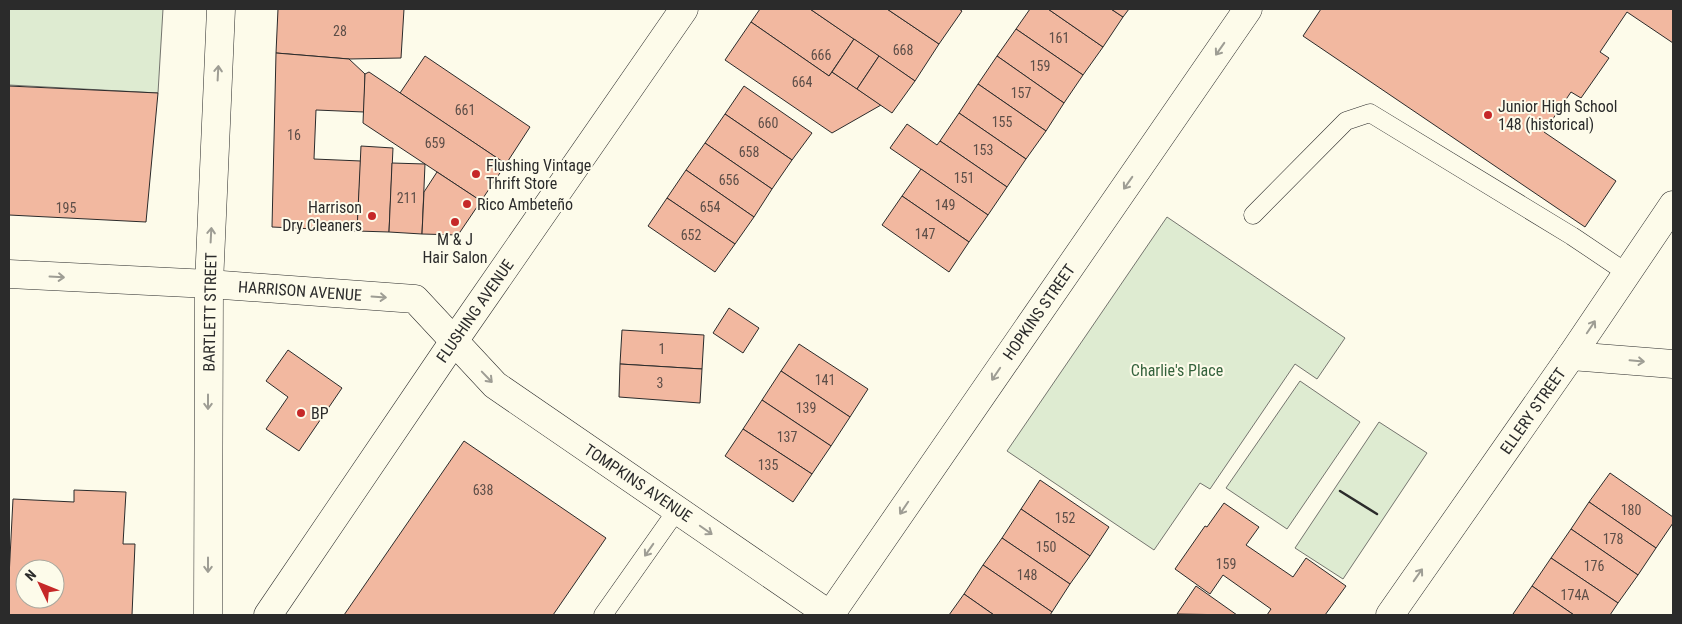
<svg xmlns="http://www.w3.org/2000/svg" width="1682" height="624" viewBox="0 0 1682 624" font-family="'Roboto Condensed',sans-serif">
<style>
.green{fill:#deebd1;stroke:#74746e}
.building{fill:#f2b8a0;stroke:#2b2b2b;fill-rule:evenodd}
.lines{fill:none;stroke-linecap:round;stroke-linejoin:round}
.service-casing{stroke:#2b2b2b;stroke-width:19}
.minor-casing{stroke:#2b2b2b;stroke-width:29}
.primary-casing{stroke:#2b2b2b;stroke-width:29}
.service{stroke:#fdfbea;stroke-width:18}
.minor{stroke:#fdfbea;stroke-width:28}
.primary{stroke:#fdfbea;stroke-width:28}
.wall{stroke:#2b2b2b;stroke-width:2.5}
.oneway{stroke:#9e9d94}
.poi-dot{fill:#c62828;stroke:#fdfbea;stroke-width:2}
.labels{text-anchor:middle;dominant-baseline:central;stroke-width:4;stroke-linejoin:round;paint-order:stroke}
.number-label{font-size:14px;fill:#5d4e48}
.poi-label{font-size:16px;fill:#2b2b2b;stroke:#fdfbea;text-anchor:start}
.street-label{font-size:16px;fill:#2b2b2b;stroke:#fdfbea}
.park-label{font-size:16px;fill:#34623c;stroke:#fdfbea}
</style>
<rect width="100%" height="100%" fill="#fdfbea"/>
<g class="green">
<path d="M9 9H163L158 93 9 85Z"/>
<path d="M1167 217 1345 338 1317 379 1295 364 1210 489 1200 483 1154 550 1007 451Z"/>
<path d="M1300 381 1360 422 1287 529 1226 488Z"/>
<path d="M1379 422 1427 453 1343 579 1295 548Z"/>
</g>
<g class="building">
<path d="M278 9H404L401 58 349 59 276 53Z"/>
<path d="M760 9H810L854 39 829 76 751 22Z"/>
<path d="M810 9H887L939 44 915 81Z"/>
<path d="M887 9H959L962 11 939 44Z"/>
<path d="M1030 9H1048L1103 47 1083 75 1016 29Z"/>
<path d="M1048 9H1111L1123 17 1103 47Z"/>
<path d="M1111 9H1129L1123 17Z"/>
<path d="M1321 9H1673V43L1627 12 1600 52 1609 58 1581 98 1571 92 1544 132 1616 181 1585 227 1303 36Z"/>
<path d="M751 22 829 76 832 72 881 105 832 133 725 60Z"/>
<path d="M1016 29 1083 75 1064 103 997 56Z"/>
<path d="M854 39 879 56 857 89 832 72Z"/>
<path d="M276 53 349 59 365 74 364 112 316 110 314 159 361 161 357 231 272 227Z"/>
<path d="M425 56 530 127 506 164 400 93Z"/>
<path d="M879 56 915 81 892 113 857 89Z"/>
<path d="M997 56 1064 103 1046 131 978 84Z"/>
<path d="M369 72 506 164 481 201 363 123 365 74Z"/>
<path d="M978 84 1046 131 1026 159 959 113Z"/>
<path d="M9 86 158 93 146 222 9 215Z"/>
<path d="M744 86 812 133 792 160 725 114Z"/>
<path d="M959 113 1026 159 1007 187 940 141Z"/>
<path d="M725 114 792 160 772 189 705 143Z"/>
<path d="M907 124 937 145 940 141 1007 187 988 215 890 148Z"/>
<path d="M705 143 772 189 754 217 686 170Z"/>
<path d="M361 146 393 148 389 232 357 231Z"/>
<path d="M392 163 425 164 422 234 389 232Z"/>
<path d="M921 169 988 215 969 242 902 196Z"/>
<path d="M686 170 754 217 735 244 667 198Z"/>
<path d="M437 172 481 201 458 235 422 234 424 192Z"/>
<path d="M902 196 969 242 949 272 882 225Z"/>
<path d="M667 198 735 244 715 272 648 226Z"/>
<path d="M729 308 759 328 743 353 713 333Z"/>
<path d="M622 330 704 335 702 369 620 364Z"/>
<path d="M799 344 868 389 850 417 781 371Z"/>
<path d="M288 350 342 388 299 451 266 429 288 397 266 381Z"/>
<path d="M620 364 702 369 700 403 619 397Z"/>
<path d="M781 371 850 417 831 446 762 400Z"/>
<path d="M762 400 831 446 812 474 743 429Z"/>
<path d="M743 429 812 474 793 502 725 456Z"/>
<path d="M464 441 606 538 553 615H344Z"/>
<path d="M1610 473 1673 517V523L1656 548 1589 502Z"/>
<path d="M1040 480 1109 527 1090 556 1021 509Z"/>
<path d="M74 490 126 492 123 544H135L132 615H9V577L13 499 74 502ZM25 569H55V599H25Z"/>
<path d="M1589 502 1656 548 1638 575 1571 529Z"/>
<path d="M1224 503 1259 527 1246 545 1293 577 1306 558 1346 586 1325 615H1267L1271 609 1223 575 1210 594 1175 569 1205 526 1207 527Z"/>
<path d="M1021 509 1090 556 1070 584 1002 538Z"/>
<path d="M1571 529 1638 575 1618 603 1551 558Z"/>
<path d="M1002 538 1070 584 1052 612 983 565Z"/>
<path d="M1551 558 1618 603 1610 615H1574L1532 586Z"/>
<path d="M983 565 1052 612 1050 615H994L964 594Z"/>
<path d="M1196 586 1237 615 1177 614Z"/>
<path d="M1532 586 1574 615H1515L1513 614Z"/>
<path d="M964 594 994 615H949Z"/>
</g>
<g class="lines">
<defs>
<g id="service">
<path d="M1253 215 1346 121 1370 113 1572 236 1627 273"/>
<path d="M603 615 677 510"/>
</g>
<g id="minor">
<path d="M9 274 209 284 415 299 495 385 830 615"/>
<path d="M1571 356 1673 364"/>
<path d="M208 615 209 284 221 9"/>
<path d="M830 615 1248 9"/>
<path d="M1390 615 1571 356 1673 205"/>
</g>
<path id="primary" d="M268 615 454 341 684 9"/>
</defs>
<use href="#service" class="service-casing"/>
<use href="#minor" class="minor-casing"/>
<use href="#primary" class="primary-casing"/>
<use href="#service" class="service"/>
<use href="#minor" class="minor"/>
<use href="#primary" class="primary"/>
<path class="wall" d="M1340 491 1377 514"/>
</g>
<defs><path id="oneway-shaft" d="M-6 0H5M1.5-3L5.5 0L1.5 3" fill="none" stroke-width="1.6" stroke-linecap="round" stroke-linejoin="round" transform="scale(1.25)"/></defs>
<g class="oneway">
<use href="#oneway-shaft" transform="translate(1220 49) rotate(125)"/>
<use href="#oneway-shaft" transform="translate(218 73) rotate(-87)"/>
<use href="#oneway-shaft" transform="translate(1128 183) rotate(125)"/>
<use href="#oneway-shaft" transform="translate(211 235) rotate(-87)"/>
<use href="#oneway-shaft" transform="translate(57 277) rotate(3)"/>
<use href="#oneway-shaft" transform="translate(379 297) rotate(4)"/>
<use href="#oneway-shaft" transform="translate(1591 327) rotate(-56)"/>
<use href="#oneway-shaft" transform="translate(1637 361) rotate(5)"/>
<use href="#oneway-shaft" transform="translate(996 374) rotate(124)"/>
<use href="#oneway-shaft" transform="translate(487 377) rotate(46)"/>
<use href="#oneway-shaft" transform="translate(208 402) rotate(90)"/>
<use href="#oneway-shaft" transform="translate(904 508) rotate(124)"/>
<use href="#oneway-shaft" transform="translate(706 530) rotate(35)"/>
<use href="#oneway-shaft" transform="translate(649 550) rotate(125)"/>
<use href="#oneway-shaft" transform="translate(208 565) rotate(90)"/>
<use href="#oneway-shaft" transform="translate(1418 575) rotate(-55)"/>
</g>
<g class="poi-dot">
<circle cx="1488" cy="115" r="5"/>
<circle cx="476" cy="174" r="5"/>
<circle cx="467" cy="204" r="5"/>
<circle cx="372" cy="216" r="5"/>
<circle cx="455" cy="222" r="5"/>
<circle cx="301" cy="413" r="5"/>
</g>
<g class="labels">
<g class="number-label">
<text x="340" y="31">28</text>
<text x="1059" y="38">161</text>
<text x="903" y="50">668</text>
<text x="821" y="55">666</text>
<text x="1040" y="66">159</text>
<text x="802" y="82">664</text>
<text x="1021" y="93">157</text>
<text x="465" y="110">661</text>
<text x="1002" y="122">155</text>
<text x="768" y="123">660</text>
<text x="294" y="135">16</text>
<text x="435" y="143">659</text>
<text x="983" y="150">153</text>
<text x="749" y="152">658</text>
<text x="964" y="178">151</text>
<text x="729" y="180">656</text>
<text x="407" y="198">211</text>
<text x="945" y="205">149</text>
<text x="710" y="207">654</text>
<text x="66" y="208">195</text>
<text x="925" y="234">147</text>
<text x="691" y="235">652</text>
<text x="662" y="349">1</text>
<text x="825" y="380">141</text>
<text x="660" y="383">3</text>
<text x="806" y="408">139</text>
<text x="787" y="437">137</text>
<text x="768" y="465">135</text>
<text x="483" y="490">638</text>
<text x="1631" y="510">180</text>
<text x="1065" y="518">152</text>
<text x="1613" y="539">178</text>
<text x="1046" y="547">150</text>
<text x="1226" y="564">159</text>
<text x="1594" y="566">176</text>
<text x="1027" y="575">148</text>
<text x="1575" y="595">174A</text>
</g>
<g class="poi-label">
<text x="1498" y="106">Junior High School<tspan x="1498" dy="18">148 (historical)</tspan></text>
<text x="486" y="165">Flushing Vintage<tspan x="486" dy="18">Thrift Store</tspan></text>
<text x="477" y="204">Rico Ambeteño</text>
<text x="362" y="207" text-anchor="end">Harrison<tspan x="362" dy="18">Dry Cleaners</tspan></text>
<text x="455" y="239" text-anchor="middle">M &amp; J<tspan x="455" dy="18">Hair Salon</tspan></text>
<text x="311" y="413">BP</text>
</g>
<g class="street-label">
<text transform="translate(300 291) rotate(4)">HARRISON AVENUE</text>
<text transform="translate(475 311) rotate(-55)">FLUSHING AVENUE</text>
<text transform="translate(210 312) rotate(-89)">BARTLETT STREET</text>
<text transform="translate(1039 312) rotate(-55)">HOPKINS STREET</text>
<text transform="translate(1533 411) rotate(-55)">ELLERY STREET</text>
<text transform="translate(638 483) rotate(34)">TOMPKINS AVENUE</text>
</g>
<g class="park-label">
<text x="1177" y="370">Charlie's Place</text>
</g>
</g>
<rect width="1682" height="624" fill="none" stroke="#2b2b2b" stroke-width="20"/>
<g transform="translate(40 584) rotate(313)"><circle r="24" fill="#fdfbea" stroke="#a9a89e"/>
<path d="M0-4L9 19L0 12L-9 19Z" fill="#c62828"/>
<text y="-8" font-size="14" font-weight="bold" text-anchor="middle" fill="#2b2b2b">N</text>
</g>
</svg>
